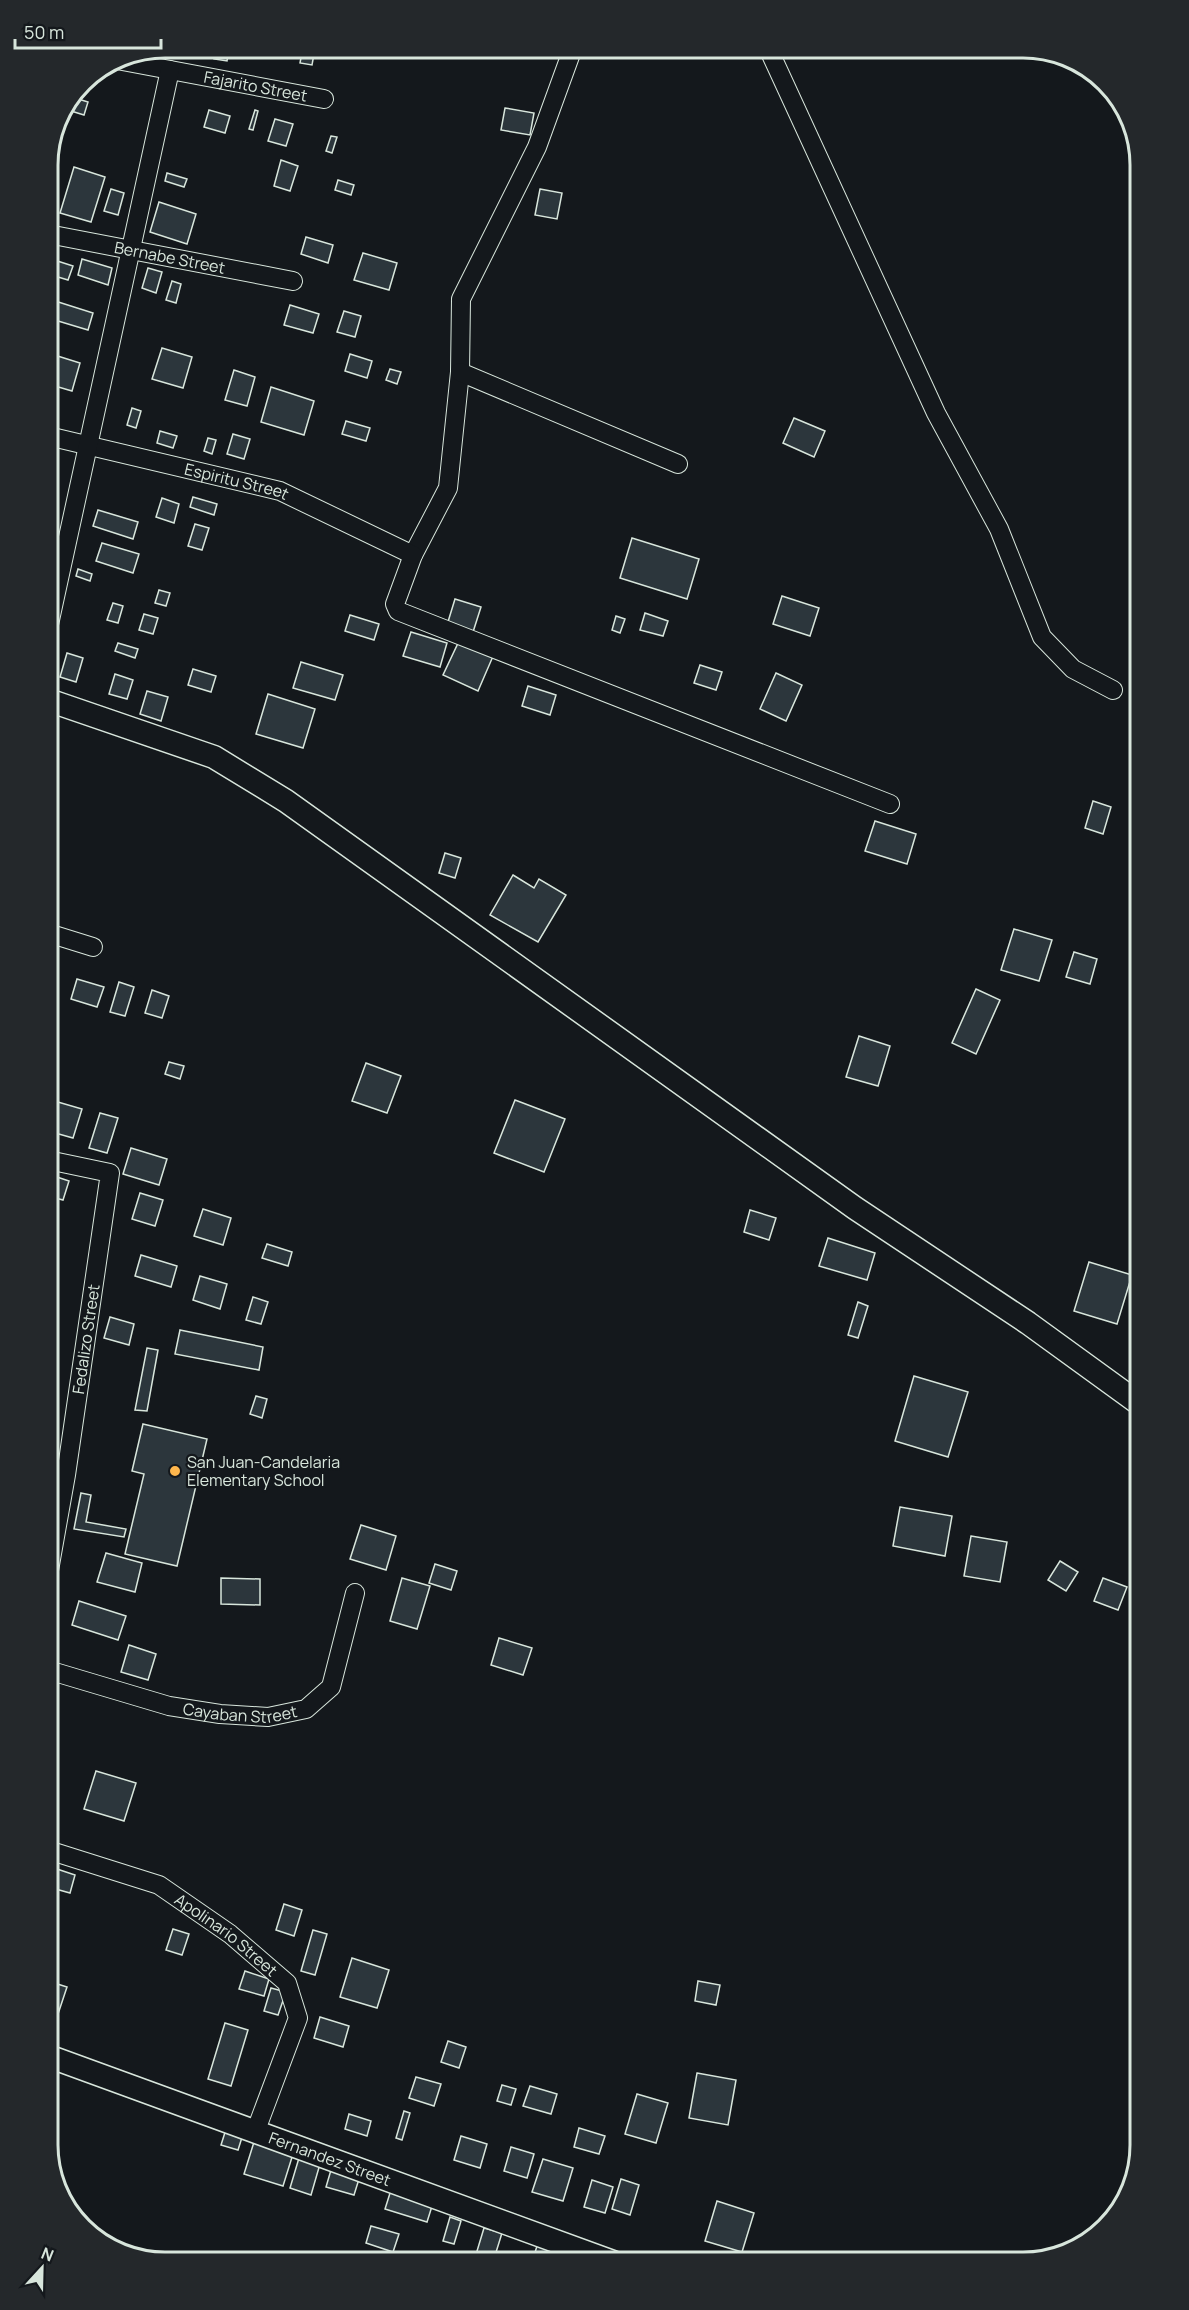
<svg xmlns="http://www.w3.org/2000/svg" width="1189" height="2310" viewBox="0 0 1189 2310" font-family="Manrope,sans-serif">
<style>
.building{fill:#2c363c;stroke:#d8e6dc;stroke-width:1.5}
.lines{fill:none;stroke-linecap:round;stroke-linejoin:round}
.minor-casing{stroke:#d8e6dc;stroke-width:20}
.tertiary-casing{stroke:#d8e6dc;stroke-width:25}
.minor{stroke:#14181c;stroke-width:18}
.tertiary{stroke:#14181c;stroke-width:22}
.poi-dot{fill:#ffb74d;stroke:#14181c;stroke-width:2}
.labels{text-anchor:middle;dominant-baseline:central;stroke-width:4.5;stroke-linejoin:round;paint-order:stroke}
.street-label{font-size:16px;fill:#d8e6dc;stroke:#14181c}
.poi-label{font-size:16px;fill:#d8e6dc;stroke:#14181c;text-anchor:start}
.rim{fill:none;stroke:#d8e6dc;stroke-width:3}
</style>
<rect width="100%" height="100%" fill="#14181c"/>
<g class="building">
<path d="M216 48H229L227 61 214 59Z"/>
<path d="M302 52 314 54 312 65 300 63Z"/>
<path d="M75 98 88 102 84 115 71 111Z"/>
<path d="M505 108 534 113 530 135 501 130Z"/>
<path d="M209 110 230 116 225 133 204 127Z"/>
<path d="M255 110 258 111 253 130 249 129Z"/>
<path d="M275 119 293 124 286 146 268 141Z"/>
<path d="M331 136 337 137 332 153 326 151Z"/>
<path d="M281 160 298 166 290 191 274 186Z"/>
<path d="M74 167 105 177 91 222 60 213Z"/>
<path d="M167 173 187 179 184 187 165 181Z"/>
<path d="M338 180 354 185 351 195 335 190Z"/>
<path d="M111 189 124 193 118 215 104 211Z"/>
<path d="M540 189 562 193 557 219 535 215Z"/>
<path d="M159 202 196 214 187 244 150 232Z"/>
<path d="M306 237 333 245 328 263 301 254Z"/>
<path d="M363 253 397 263 389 290 354 280Z"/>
<path d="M48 258 73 266 68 280 48 274Z"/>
<path d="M82 259 112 268 108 285 78 275Z"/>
<path d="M148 268 162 272 156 293 142 288Z"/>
<path d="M172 281 181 284 176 303 166 300Z"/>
<path d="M52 300 93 313 88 330 48 318Z"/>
<path d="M290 305 319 314 313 333 284 325Z"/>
<path d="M344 311 361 316 355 337 337 332Z"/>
<path d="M162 348 192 357 183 388 152 379Z"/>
<path d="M48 353 80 363 72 391 48 384Z"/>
<path d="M350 354 372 361 367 378 345 371Z"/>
<path d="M390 369 401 372 397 384 386 380Z"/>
<path d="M234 370 255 377 247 406 225 400Z"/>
<path d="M271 387 314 401 304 435 261 422Z"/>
<path d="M132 408 141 411 136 428 127 425Z"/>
<path d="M794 418 825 431 814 457 783 443Z"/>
<path d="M346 421 370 428 366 441 342 434Z"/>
<path d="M160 431 177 436 173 448 157 443Z"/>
<path d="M233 434 250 439 244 459 227 454Z"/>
<path d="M208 438 216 440 212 454 204 451Z"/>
<path d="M48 462 58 465 54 477 48 476Z"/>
<path d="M48 488 55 491 52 501 48 500Z"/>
<path d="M193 497 217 504 214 515 190 507Z"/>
<path d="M162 498 179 504 174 523 156 517Z"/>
<path d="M98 510 138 522 133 539 93 526Z"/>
<path d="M195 524 209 528 202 550 188 546Z"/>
<path d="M632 538 699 559 687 599 620 578Z"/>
<path d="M102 543 139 554 133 573 96 561Z"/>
<path d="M78 569 92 574 90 581 76 576Z"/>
<path d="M159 590 170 593 166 606 155 603Z"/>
<path d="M782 596 819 608 810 636 773 624Z"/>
<path d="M455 599 481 607 473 632 447 625Z"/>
<path d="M113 603 123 606 118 623 107 620Z"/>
<path d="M645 613 668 621 663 636 640 630Z"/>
<path d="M144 614 158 618 153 634 139 630Z"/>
<path d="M350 615 379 624 374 640 345 631Z"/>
<path d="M616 616 625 619 620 633 612 630Z"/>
<path d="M411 632 447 643 440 667 403 656Z"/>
<path d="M460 639 494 654 478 691 443 675Z"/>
<path d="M118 643 138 649 135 658 115 651Z"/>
<path d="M67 653 83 658 76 682 60 677Z"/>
<path d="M301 662 343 675 335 700 293 688Z"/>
<path d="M700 665 722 672 716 690 694 683Z"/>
<path d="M193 669 216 676 211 692 188 685Z"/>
<path d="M776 673 802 685 786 721 760 709Z"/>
<path d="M115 674 133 680 127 699 109 694Z"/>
<path d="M528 686 556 695 550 715 522 706Z"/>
<path d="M147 691 168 697 161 721 140 714Z"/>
<path d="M268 694 315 709 303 748 256 734Z"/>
<path d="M1093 801 1111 807 1103 834 1085 828Z"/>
<path d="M48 816 58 819 48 850Z"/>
<path d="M875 821 916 834 907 864 865 851Z"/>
<path d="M445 853 461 858 455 878 439 873Z"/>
<path d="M513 875 534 888 539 879 566 895 538 942 490 915Z"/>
<path d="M1014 929 1052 940 1039 981 1001 970Z"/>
<path d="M1074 952 1097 959 1090 984 1066 977Z"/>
<path d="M77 979 104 987 97 1007 71 999Z"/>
<path d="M119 982 134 987 125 1016 110 1012Z"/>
<path d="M976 989 1000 1000 976 1054 952 1043Z"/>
<path d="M152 990 169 996 162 1018 145 1013Z"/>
<path d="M859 1036 890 1046 878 1086 846 1077Z"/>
<path d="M169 1062 184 1066 180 1079 165 1074Z"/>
<path d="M366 1063 401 1076 387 1113 352 1101Z"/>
<path d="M51 1100 82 1109 73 1138 48 1131V1109Z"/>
<path d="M515 1100 565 1119 544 1172 494 1153Z"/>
<path d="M100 1113 118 1118 107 1153 89 1148Z"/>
<path d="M131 1148 167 1159 159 1185 123 1174Z"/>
<path d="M48 1174 69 1181 63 1200 48 1196Z"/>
<path d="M140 1193 163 1200 155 1226 132 1219Z"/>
<path d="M203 1209 231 1218 223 1245 194 1236Z"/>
<path d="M750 1210 776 1218 769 1240 744 1232Z"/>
<path d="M48 1211 56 1213 51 1230H48Z"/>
<path d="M828 1238 875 1253 867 1280 819 1266Z"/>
<path d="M267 1244 292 1252 288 1266 262 1258Z"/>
<path d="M141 1255 177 1266 171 1287 135 1276Z"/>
<path d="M1089 1262 1132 1275 1117 1324 1074 1311Z"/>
<path d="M200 1276 227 1284 220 1309 193 1300Z"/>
<path d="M253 1297 268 1302 261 1324 246 1320Z"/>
<path d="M858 1302 868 1306 858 1338 848 1335Z"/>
<path d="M110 1317 134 1324 129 1345 104 1338Z"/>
<path d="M180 1330 263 1347 259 1370 175 1354Z"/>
<path d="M147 1348 158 1350 147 1411 135 1410Z"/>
<path d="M914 1376 968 1392 948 1457 895 1441Z"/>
<path d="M256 1396 267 1399 262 1418 250 1414Z"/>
<path d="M143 1424 207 1439 177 1566 125 1554 144 1474 132 1471Z"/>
<path d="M81 1493 91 1495 86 1522 126 1529 124 1537 74 1529Z"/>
<path d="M900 1507 952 1516 945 1556 893 1546Z"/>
<path d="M361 1525 396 1536 386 1570 350 1559Z"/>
<path d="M971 1536 1007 1542 1000 1582 964 1576Z"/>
<path d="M106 1553 142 1563 135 1592 97 1582Z"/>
<path d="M1060 1561 1078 1572 1066 1591 1048 1580Z"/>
<path d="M435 1564 457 1571 451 1590 429 1583Z"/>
<path d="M221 1578 260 1579V1605L221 1604Z"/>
<path d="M402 1578 430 1586 417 1629 390 1621Z"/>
<path d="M1103 1578 1127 1587 1118 1610 1094 1601Z"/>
<path d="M79 1601 126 1616 118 1640 72 1625Z"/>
<path d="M499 1638 532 1648 523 1675 491 1665Z"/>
<path d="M129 1645 156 1654 148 1680 121 1672Z"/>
<path d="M96 1771 136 1783 124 1821 84 1809Z"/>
<path d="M57 1869 75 1875 70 1893 52 1888Z"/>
<path d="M284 1904 302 1910 294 1936 276 1930Z"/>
<path d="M173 1929 189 1934 182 1955 166 1950Z"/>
<path d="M313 1930 327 1934 315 1975 301 1971Z"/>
<path d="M352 1958 389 1970 377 2008 340 1997Z"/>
<path d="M245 1971 269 1979 264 1996 239 1989Z"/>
<path d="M48 1981 67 1987 56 2020 48 2017Z"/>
<path d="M698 1981 720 1985 716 2005 695 2001Z"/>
<path d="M271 1988 286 1992 278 2015 264 2011Z"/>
<path d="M320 2017 349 2026 343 2047 314 2038Z"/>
<path d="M225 2023 248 2030 231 2086 208 2079Z"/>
<path d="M448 2041 466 2047 459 2068 441 2062Z"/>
<path d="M697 2073 736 2080 728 2125 689 2118Z"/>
<path d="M416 2077 441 2084 434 2106 409 2098Z"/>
<path d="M502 2085 516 2089 511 2105 497 2101Z"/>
<path d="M530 2086 557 2094 551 2114 523 2106Z"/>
<path d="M637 2094 668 2103 656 2143 625 2134Z"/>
<path d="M404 2111 410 2113 402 2140 396 2138Z"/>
<path d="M349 2114 371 2121 367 2136 345 2129Z"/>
<path d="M227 2126 244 2131 238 2150 221 2145Z"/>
<path d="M579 2128 605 2136 599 2154 574 2147Z"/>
<path d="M461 2136 487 2144 480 2168 454 2160Z"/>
<path d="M254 2142 293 2154 283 2186 244 2174Z"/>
<path d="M511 2147 534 2154 527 2178 504 2171Z"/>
<path d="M299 2158 320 2164 311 2195 290 2188Z"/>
<path d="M543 2159 573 2168 563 2201 532 2192Z"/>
<path d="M331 2170 359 2179 354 2195 326 2187Z"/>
<path d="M621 2179 639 2185 630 2215 612 2209Z"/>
<path d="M592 2180 613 2187 605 2213 584 2207Z"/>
<path d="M391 2190 433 2203 427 2222 385 2209Z"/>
<path d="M717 2201 754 2213 742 2252 705 2241Z"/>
<path d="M450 2217 461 2221 454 2244 443 2241Z"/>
<path d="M371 2226 399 2234 393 2252 366 2243Z"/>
<path d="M484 2228 502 2233 493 2262 474 2261Z"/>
<path d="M537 2246 552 2251 549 2262H532Z"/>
</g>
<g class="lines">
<defs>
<g id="minor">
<path d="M573 48 537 147 461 299 460 372 448 488 413 555 395 604 398 611 890 804"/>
<path d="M768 48 936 413 999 529 1042 637 1073 669 1113 690"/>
<path id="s1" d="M117 60 324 99"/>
<path id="s2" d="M48 234 293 281"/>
<path d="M460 372 678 464"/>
<path id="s3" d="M48 436 280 491 413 555"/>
<path d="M48 629 170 70"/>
<path d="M48 933 93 947"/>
<path id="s4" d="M48 1576 66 1475 110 1173 48 1160"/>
<path id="s5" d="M48 1670 169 1706 220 1714 268 1717 306 1709 331 1687 355 1593"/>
<path id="s6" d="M48 1850 159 1885 230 1934 287 1983 298 2018 256 2130"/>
</g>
<g id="tertiary">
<path d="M48 700 214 757 286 801 855 1208 1028 1323 1141 1405"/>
<path id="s7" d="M48 2056 613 2262"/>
</g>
</defs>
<use href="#minor" class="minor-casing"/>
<use href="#tertiary" class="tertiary-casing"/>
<use href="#minor" class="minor"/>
<use href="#tertiary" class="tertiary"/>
</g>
<circle class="poi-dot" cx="175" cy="1471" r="6"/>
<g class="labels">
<g class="street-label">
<text stroke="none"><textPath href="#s1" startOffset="141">Fajarito Street</textPath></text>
<text stroke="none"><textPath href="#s2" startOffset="124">Bernabe Street</textPath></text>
<text stroke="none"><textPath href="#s3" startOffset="194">Espiritu Street</textPath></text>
<text stroke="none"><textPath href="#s4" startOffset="240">Fedalizo Street</textPath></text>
<text stroke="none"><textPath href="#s5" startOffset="198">Cayaban Street</textPath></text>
<text stroke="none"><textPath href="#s6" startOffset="200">Apolinario Street</textPath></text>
<text stroke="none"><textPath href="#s7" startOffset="300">Fernandez Street</textPath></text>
</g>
<g class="poi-label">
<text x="187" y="1462">San Juan-Candelaria<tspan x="187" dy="18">Elementary School</tspan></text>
</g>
</g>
<path d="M0 0H1189V2310H0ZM165 58H1023A107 107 0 0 1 1130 165V2145A107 107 0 0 1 1023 2252H165A107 107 0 0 1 58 2145V165A107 107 0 0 1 165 58Z" fill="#24282b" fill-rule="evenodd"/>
<path class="rim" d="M165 58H1023A107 107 0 0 1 1130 165V2145A107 107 0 0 1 1023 2252H165A107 107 0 0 1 58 2145V165A107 107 0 0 1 165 58Z"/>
<g transform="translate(42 2268) rotate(22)" stroke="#14181c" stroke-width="4.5" paint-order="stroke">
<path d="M0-4.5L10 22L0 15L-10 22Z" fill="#d8e6dc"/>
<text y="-9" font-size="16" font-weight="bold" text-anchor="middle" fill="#d8e6dc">N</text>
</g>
<path d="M15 39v9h146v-9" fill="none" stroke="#d8e6dc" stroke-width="3"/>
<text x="24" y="39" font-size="18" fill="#d8e6dc" stroke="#14181c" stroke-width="4.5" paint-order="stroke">50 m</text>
</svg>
